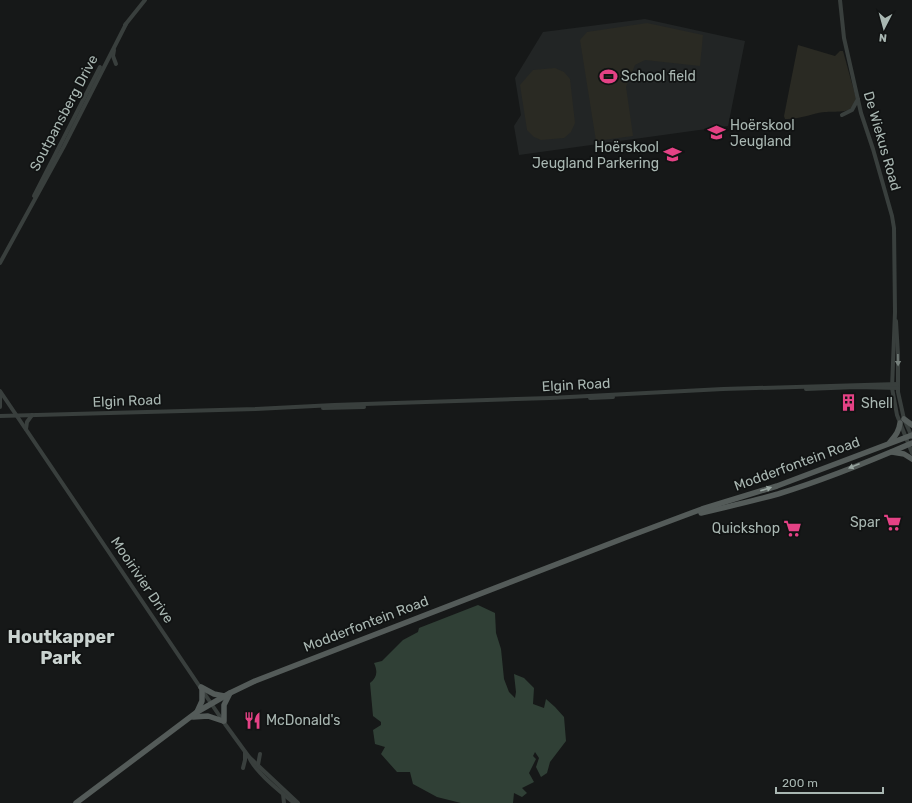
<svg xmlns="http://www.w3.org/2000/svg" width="912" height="803" viewBox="0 0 912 803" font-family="Rubik,sans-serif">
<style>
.built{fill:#222525}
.green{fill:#2a2a23}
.water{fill:#304036}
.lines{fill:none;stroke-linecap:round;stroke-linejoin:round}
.minor{stroke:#393f3d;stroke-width:4}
.major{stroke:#545b59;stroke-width:5.5}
.oneway{fill:#77817d}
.oneway2{fill:#98a5a0}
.labels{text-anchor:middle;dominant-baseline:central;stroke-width:3.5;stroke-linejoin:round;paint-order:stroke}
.poi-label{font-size:14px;fill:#a9b7b2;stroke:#111313;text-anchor:start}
.street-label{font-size:14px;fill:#a9b7b2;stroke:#111313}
.district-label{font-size:18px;font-weight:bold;fill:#cad3d0;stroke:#111313}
</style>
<rect width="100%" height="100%" fill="#161818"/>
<path class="built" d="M645 19 745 41 728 126 519 155 514 126 521 115 515 78 543 32Z"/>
<g class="green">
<path d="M647 23 703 35 700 66 645 60 635 65 626 87 633 136 596 141 580 40 587 32Z"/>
<path d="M798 45 835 56 840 51H843L856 98C855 102 854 107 850 109 844 113 832 111 825 112 812 113 799 120 785 119L784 116Z"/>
<path d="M555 68 564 72 570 79 575 123 571 132 564 138 541 140 534 137 527 130 520 85 533 70Z"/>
</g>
<path class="water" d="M478 605 495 613 496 633 501 649 504 679 509 692 515 698 516 692 514 674 524 678 534 688 533 704 544 708 546 699 555 707 564 717 566 741 550 762 547 773 541 777 536 767 539 758 535 752 533 756 536 759 529 773 534 782 522 788 527 793 522 797 514 793 513 803H461L437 797 413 784 410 772H397L381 754 385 747 375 744 373 730 381 725V722L373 716 370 683C377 677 378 672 374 663L382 661 403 640 418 632 419 628Z"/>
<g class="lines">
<g class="minor">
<path d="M840 0 844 38 861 113 873 149 892 216 894 228 895 312 892 388 897 415 912 453"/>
<path d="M125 25 145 0"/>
<path d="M114 50 113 56 116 64"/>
<path d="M842 115 852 110 858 99"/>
<path d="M34 196 100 67"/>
<path d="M0 263 64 146 126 24"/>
<path d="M896 321 898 355V392L904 419 912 437"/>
<path d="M806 389 856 387 898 388"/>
<path d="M0 391 225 724 249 757C255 772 281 792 294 803"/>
<path d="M590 398 613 397"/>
<path d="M0 407V392"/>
<path d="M323 408 364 407"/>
<path d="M0 416 256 409 334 405 550 398 723 389 898 384"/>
<path d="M26 429 27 422 32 415"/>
<path d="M249 757 298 803"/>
<path d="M258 765 260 754"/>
<path d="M243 768 245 760V752"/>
<path d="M283 794 284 803"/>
</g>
<g class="major">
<path d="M904 419 912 425"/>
<path d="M890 442C895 436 899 432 900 423"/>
<path d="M892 452 904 454 912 459"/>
<path d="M701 513C727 507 753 501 778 494 824 480 868 462 912 443"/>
<path d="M201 687 214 694 224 696"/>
<path d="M197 712 202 701V689"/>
<path d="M193 717 208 716 223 721"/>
<path d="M224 721V705L230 693"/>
<path d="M76 803 197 712 230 693 255 681 627 537 702 509 777 486 912 435"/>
</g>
</g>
<defs><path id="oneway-solid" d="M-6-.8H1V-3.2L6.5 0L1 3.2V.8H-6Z"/></defs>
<use class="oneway" href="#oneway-solid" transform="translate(898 360) rotate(89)"/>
<g class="oneway2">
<use href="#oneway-solid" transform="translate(854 466) rotate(158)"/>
<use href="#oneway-solid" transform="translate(766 489) rotate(-18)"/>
</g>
<defs>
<symbol id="stadium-bare" viewBox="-9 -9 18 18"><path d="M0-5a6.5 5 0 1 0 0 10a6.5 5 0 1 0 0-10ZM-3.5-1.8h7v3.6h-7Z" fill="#e44285" stroke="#111313" stroke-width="2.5" paint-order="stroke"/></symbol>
<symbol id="school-bare" viewBox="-9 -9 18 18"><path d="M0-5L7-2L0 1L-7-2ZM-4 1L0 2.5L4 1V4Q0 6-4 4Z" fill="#e44285" stroke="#111313" stroke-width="2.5" paint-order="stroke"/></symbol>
<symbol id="building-bare" viewBox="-9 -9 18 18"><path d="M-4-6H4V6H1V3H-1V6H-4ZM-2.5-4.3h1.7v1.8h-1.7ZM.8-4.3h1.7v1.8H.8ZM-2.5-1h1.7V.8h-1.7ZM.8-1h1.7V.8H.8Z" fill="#e44285" stroke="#111313" stroke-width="2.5" paint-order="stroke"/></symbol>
<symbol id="supermarket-bare" viewBox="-9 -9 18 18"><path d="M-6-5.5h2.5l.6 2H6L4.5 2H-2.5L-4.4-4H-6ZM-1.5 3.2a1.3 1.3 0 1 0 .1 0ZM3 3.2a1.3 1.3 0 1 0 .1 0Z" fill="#e44285" stroke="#111313" stroke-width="2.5" paint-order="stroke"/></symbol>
<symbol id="restaurant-bare" viewBox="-9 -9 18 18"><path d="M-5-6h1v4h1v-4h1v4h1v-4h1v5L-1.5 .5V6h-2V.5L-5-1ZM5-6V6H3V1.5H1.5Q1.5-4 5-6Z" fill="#e44285" stroke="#111313" stroke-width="2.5" paint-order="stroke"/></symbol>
</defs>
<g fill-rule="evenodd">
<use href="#stadium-bare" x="596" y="64" width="25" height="25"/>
<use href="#school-bare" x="704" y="120" width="25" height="25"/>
<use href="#school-bare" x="660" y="142" width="25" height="25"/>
<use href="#building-bare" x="836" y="390" width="25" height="25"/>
<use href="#supermarket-bare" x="880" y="510" width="25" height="25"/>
<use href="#supermarket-bare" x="780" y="516" width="25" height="25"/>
<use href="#restaurant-bare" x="240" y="708" width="25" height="25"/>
</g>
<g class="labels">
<g class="poi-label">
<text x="621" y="76">School field</text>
<text x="730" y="125">Hoërskool<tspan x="730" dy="16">Jeugland</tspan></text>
<text x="659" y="147" text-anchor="end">Hoërskool<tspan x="659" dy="16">Jeugland Parkering</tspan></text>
<text x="861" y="403">Shell</text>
<text x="880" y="522" text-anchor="end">Spar</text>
<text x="780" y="528" text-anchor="end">Quickshop</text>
<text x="266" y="720">McDonald's</text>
</g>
<g class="street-label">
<text transform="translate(64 113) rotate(-62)">Soutpansberg Drive</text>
<text transform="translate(882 141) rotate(74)">De Wiekus Road</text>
<text transform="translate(576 385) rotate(-3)">Elgin Road</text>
<text transform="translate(127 401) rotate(-2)">Elgin Road</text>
<text transform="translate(797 464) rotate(-20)">Modderfontein Road</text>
<text transform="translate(142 580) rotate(56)">Mooirivier Drive</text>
<text transform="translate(366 624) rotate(-21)">Modderfontein Road</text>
</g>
<g class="district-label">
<text x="61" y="637">Houtkapper<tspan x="61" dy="21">Park</tspan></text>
</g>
</g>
<g transform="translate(884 28) rotate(186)" stroke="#111313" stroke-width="3" paint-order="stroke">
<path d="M0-3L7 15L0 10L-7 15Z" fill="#a9b7b2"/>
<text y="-6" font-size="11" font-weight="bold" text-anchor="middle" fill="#a9b7b2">N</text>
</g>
<path d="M776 787v6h107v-6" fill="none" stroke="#a9b7b2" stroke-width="2"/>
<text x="782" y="787" font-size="12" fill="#a9b7b2" stroke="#111313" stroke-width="3" paint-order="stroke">200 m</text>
</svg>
